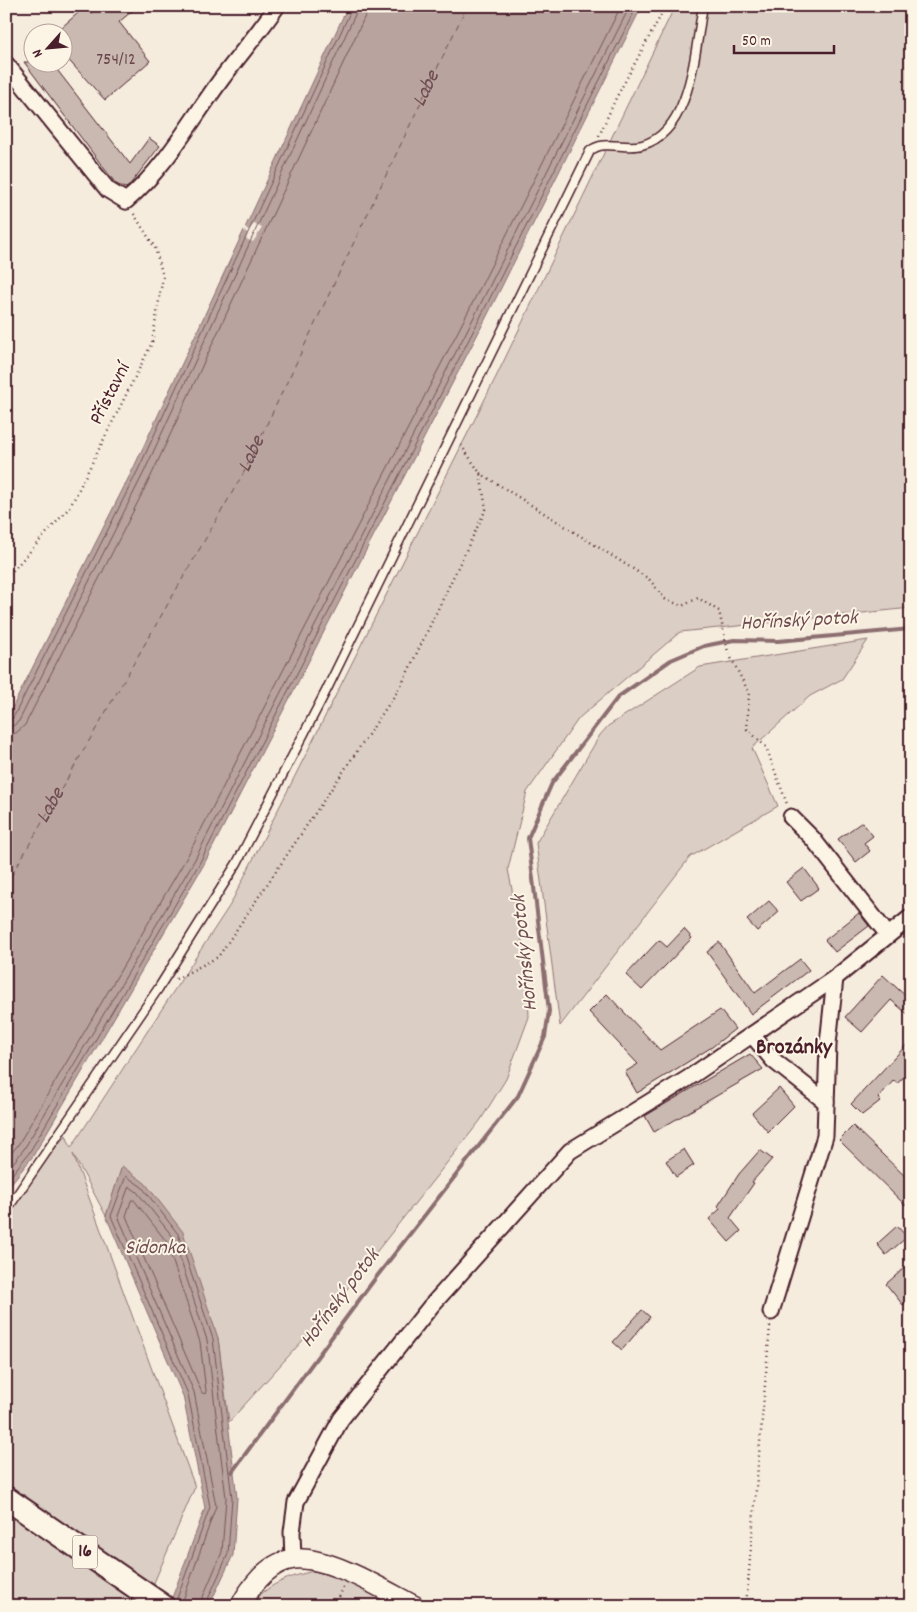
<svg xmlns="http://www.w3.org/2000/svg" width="917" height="1612" viewBox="0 0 917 1612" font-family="Dekko,sans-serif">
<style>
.green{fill:#dbcec4;stroke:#927678}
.water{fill:#b8a39e;stroke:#8c6e70}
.pier{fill:#f5ecde}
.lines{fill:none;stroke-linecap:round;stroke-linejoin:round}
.shore{stroke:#765459;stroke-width:1}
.stream{stroke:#8c6e70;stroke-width:4}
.ferry{stroke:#704d53;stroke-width:1;stroke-dasharray:6 5;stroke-linecap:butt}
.building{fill:#cab9b1;stroke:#4a1f2b}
.service-casing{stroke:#4a1f2b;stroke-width:11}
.minor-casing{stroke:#4a1f2b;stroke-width:19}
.tertiary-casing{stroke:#4a1f2b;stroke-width:22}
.primary-casing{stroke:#4a1f2b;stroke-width:26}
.path{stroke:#4a1f2b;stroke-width:2.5;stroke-dasharray:1 4;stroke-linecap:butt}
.service{stroke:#fcf5e5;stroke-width:8}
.minor{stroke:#fcf5e5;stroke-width:15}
.tertiary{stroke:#fcf5e5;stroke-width:19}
.primary{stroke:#fcf5e5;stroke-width:22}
.labels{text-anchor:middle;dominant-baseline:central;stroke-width:4;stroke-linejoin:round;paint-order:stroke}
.number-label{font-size:18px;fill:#6a464c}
.shield{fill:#fcf5e5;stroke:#7f5f63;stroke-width:1}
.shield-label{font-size:19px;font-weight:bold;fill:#4a1f2b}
.street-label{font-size:20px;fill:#4a1f2b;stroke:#fcf5e5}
.water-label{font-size:21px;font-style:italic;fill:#704d53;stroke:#fcf5e5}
.quarter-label{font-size:22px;font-weight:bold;fill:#4a1f2b;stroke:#fcf5e5}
</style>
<rect width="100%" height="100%" fill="#f5ecde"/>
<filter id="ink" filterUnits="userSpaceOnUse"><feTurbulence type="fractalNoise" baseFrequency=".02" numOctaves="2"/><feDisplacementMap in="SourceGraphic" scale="10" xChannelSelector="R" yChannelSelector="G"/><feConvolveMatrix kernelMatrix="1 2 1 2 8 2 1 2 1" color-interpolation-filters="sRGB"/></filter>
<g filter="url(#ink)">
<g class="green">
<path d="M675 6H911V608L680 632 579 718 527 792 508 869 527 966 529 1017 506 1079 480 1121 332 1308 229 1422 218 1338 122 1166 106 1216 73 1154 195 1487 144 1606H6V1208L66 1135 71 1148 230 905 497 375Z"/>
<path d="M868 640 842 679 810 696 752 748 778 806 690 857 560 1026 536 843 600 735 608 726 700 667Z"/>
<path d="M314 1571 349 1581 398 1606H252C264 1584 292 1576 314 1571Z"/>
</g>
<g class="water">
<path d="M348 6H642L487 316 203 866 33 1156 6 1190V720L134 467Z"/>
<path d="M122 1166 145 1183 183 1232 218 1338 237 1498 233 1555 209 1606H169L205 1508 183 1396 106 1216Z"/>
</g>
<path class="pier" d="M254 224 262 228 253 242 246 239 248 233 242 230 243 227 249 230Z"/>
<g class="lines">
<g class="shore">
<path d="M6 721 13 718 138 470 353 6"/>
<path d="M6 727 13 726 19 721 144 472 359 6"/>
<path d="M6 735 16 733 25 725 151 476 365 16 366 6"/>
<path d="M6 1160 18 1145 187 857 470 308 621 6"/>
<path d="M6 1172 24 1149 194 861 477 311 630 6"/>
<path d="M6 1182 29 1153 199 864 482 314 637 6"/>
<path d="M134 1200 166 1241 200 1342 206 1391 205 1394 202 1393 126 1216 131 1201Z"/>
<path d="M175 1604 210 1507 188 1394 111 1216 126 1176 142 1187 178 1234 213 1339 232 1498 228 1554 205 1606"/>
<path d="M181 1606 216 1506 194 1392 118 1216 129 1186 137 1192 173 1237 207 1340 226 1498 222 1552 199 1606"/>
</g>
<path class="stream" d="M232 1472 374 1280 518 1096 545 1037 549 1011 528 838 552 783 618 697 671 660 704 646 734 640 778 641 911 629"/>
<path class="ferry" id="s1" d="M6 885 244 472 467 6"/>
</g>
<g class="building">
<path d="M86 6 91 13 99 6H138L119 22 150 61 105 100 62 53V27Z"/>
<path d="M24 62H51L130 164 149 138 160 146 128 187 125 188 116 184Z"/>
<path d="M862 822 873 836 864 843 870 851 856 862 838 839Z"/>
<path d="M804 868 819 888 801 901 786 882Z"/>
<path d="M769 901 779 912 757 931 747 920Z"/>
<path d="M859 913 869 926 835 952 825 940Z"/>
<path d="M684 929 692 938 642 990 626 975 659 940 667 947Z"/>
<path d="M719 942 755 993 800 959 809 970 751 1014 707 952Z"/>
<path d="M883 975 911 1001V1017L891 1000 862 1032 845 1017Z"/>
<path d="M607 994 660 1050 720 1010 735 1029 712 1047 637 1093 625 1072 638 1064 589 1012Z"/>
<path d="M911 1040V1069L897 1084 894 1080 878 1098 880 1101 862 1115 851 1104Z"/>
<path d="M750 1054 763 1069 654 1132 645 1116Z"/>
<path d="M779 1088 794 1106 768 1132 752 1113Z"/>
<path d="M853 1126 911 1182V1199L905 1205 839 1140Z"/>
<path d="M684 1149 694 1165 676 1177 666 1161Z"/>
<path d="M760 1150 772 1159 752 1182 754 1183 730 1218 741 1231 729 1242 709 1219 720 1209 718 1206 739 1174Z"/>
<path d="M897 1226 907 1237 886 1255 877 1244Z"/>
<path d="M911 1262V1298L903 1305 886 1284Z"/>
<path d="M642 1310 650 1317 622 1350 613 1342Z"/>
</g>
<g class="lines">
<defs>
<path id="service" d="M6 1211 158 989 237 863 326 691 590 151C604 139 625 150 642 145 692 132 695 48 703 6"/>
<g id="minor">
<path d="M6 64 108 190 126 201C167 166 191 120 223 77 241 53 260 31 277 6"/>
<path d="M791 817 813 839 888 935"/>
<path d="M752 1035 773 1060 826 1102"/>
<path d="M771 1312 825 1136 828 1044 835 978"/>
<path d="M293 1559 292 1532 296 1502 341 1419 431 1306 570 1151 687 1079 835 978 911 917"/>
</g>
<path id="tertiary" d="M240 1606C251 1586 269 1562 294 1559 329 1556 384 1590 415 1606"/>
<path id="primary" d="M6 1498 163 1606"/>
</defs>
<use href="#service" class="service-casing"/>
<use href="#minor" class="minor-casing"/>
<use href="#tertiary" class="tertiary-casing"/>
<use href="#primary" class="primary-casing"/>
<g class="path">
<path d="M599 136 616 98 666 6"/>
<path d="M480 473 649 579 665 599 682 606 698 598 719 611 728 652 749 693 747 729 766 747 787 804"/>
<path d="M6 578 70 507 152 343 163 276 155 248 132 211"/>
<path d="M176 979 218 957 401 686 486 509 480 473 459 442"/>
<path d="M180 1601 187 1606"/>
<path d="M335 1606 344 1586"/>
<path d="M746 1606 770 1326"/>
</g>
<use href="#service" class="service"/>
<use href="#minor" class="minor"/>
<use href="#tertiary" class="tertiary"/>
<use href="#primary" class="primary"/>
</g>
</g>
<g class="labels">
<g class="number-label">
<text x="116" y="60">754/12</text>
</g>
<rect class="shield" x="72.5" y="1535.5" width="25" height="33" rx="4"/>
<g class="shield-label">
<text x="85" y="1552">16</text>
</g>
<g class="street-label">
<text transform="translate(111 394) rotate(-63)">Přístavní</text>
</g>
<g class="water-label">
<text stroke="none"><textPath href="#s1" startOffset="901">Labe</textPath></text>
<text stroke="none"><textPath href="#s1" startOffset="496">Labe</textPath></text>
<text transform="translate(799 622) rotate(-3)">Hořínský potok</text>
<text stroke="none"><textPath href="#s1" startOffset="91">Labe</textPath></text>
<text transform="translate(526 953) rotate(-96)">Hořínský potok</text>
<text x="155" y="1249">Sidonka</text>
<text transform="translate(341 1299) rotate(-53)">Hořínský potok</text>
</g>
<g class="quarter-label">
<text x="794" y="1048">Brozánky</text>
</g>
</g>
<rect width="917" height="1612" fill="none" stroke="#fcf5e5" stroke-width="25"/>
<rect x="12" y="12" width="892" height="1587" fill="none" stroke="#4a1f2b" stroke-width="2" filter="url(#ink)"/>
<g transform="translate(48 48) rotate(243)"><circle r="24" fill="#fcf5e5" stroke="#b59f9b"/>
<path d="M0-4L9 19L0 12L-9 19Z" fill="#4a1f2b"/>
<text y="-8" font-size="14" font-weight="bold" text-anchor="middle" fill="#4a1f2b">N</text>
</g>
<path d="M734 45v8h100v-8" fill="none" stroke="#4a1f2b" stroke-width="2.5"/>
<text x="742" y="45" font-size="15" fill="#4a1f2b" stroke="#fcf5e5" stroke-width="4" paint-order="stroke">50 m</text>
</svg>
